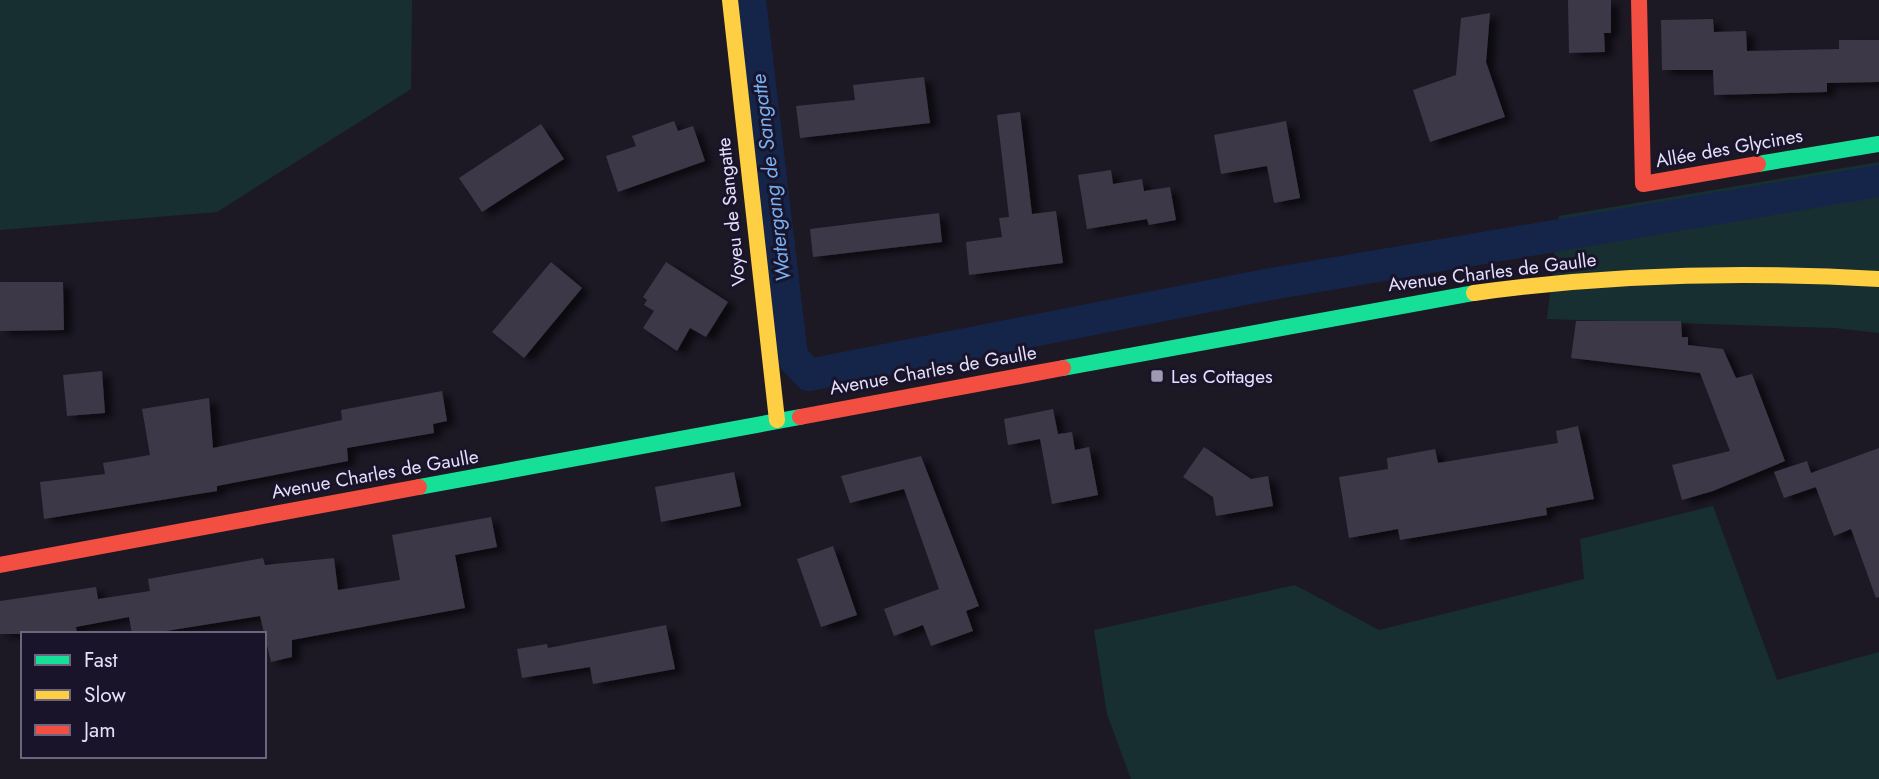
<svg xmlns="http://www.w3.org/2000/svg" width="1879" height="779" viewBox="0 0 1879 779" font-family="Jost,sans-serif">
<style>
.green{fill:#182f32}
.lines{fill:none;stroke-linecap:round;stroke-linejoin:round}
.canal{stroke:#15254a;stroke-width:32}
.building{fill:#3c3846;filter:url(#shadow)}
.fast{stroke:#16e098;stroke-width:16}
.slow{stroke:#ffcf43;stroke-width:16}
.jam{stroke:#f24e42;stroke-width:16}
.poi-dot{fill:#9f9ab1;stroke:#19142a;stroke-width:2.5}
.labels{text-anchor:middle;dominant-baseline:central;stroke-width:6;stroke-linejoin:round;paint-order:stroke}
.street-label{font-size:19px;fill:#e5e0fc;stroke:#19142a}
.poi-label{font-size:19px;fill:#e5e0fc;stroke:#19142a;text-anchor:start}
.water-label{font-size:21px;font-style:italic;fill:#77b0f3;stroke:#19142a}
</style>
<defs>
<filter id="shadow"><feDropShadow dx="8" dy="4.5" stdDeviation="3.5" flood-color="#0009"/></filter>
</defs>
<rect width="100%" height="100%" fill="#1c1925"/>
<g class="green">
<path d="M0 0H412L411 89 217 212 0 230Z"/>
<path d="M1879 162V333L1835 328 1547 319 1559 216Z"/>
<path d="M1713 506 1777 680 1879 652V779H1131L1107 714 1094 630 1295 585 1379 630 1584 579 1580 539Z"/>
</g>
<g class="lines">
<path class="canal" d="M750 0 792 357 809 375 1271 284 1879 181"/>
</g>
<g class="building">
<path d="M1568 0H1611V33H1604L1605 52 1569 53Z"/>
<path d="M1490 13 1486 62 1505 117 1430 142 1413 90 1456 75 1461 18Z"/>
<path d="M1713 19 1714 32 1746 31 1747 51 1839 49V40H1879V82L1827 83V92L1714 95 1713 70H1662L1661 20Z"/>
<path d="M924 77 930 123 800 138 796 106 855 100 853 85Z"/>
<path d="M1020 112 1032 214 1056 211 1063 263 969 275 966 242 1002 237 999 218 1009 217 997 115Z"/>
<path d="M674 121 678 131 693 126 705 161 618 192 606 156 636 146 632 136Z"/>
<path d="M1286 121 1300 198 1274 203 1267 166 1221 174 1214 135Z"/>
<path d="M541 124 564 159 482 212 459 178Z"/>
<path d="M1111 170 1113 184 1142 179 1144 191 1170 187 1176 220 1149 225 1147 219 1087 229 1078 175Z"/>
<path d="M939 213 942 242 813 257 810 229Z"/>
<path d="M551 262 582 288 524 358 492 332Z"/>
<path d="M666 262 728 302 706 337 690 328 677 351 643 328 654 311 644 305 647 300 643 297Z"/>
<path d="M0 282H63L64 330 0 331Z"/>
<path d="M1576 321H1681L1682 337H1688V345L1723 349 1736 378 1752 374 1785 461 1713 491 1682 500 1672 465 1730 451 1700 373 1571 358Z"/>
<path d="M102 371 105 413 67 416 63 375Z"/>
<path d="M442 391 447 421 433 424 434 433 347 448 348 461 217 486V491L44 519 40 482 105 474 103 463 150 455 142 409 209 398 213 448 342 420 341 410Z"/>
<path d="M1053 409 1058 434 1072 432 1075 450 1089 447 1098 495 1052 504 1040 439 1008 445 1004 419Z"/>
<path d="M1578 426 1594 499 1546 508 1547 515 1400 540 1398 529 1349 538 1339 477 1388 469 1387 458 1435 449 1438 463 1558 443 1556 431Z"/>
<path d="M1204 447 1251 479 1268 476 1273 506 1216 516 1213 497 1183 477Z"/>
<path d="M1879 448V597L1876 598 1851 529 1834 536 1812 477 1816 487 1784 498 1774 472 1807 461 1811 473Z"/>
<path d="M921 456 979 606 966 611 973 631 931 646 923 625 894 636 884 609 939 589 904 489 850 503 841 476Z"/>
<path d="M734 472 741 506 661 522 655 487Z"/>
<path d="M491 517 497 547 455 555 465 608 292 640V657L271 662 260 616 147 634H132L129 617 76 627 77 634H0V601L96 587 98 599 150 591 148 579 263 558 265 565 334 558 338 590 400 580 392 535Z"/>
<path d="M833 546 857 615 821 627 797 559Z"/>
<path d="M666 625 675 669 593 684 590 667 522 678 517 649 547 644 548 648Z"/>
</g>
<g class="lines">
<g class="fast">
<path d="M1758 164 1879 144"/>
<path d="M1063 368 1474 293"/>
<path d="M419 487 800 417"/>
</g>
<g class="slow">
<path d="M730 0 777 420"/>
<path d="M1474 293C1609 274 1744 271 1879 279"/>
</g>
<g class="jam">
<path d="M1639 0 1643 184 1758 164"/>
<path d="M800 417 1063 368"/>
<path d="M0 565 419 487"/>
</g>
</g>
<rect class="poi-dot" x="1150" y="369" width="14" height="14" rx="3.5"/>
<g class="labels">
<g class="street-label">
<text transform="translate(1729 148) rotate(-10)">Allée des Glycines</text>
<text transform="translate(731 212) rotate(-96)">Voyeu de Sangatte</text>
<text transform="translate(1492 272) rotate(-7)">Avenue Charles de Gaulle</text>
<text transform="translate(933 370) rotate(-10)">Avenue Charles de Gaulle</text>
<text transform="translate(375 474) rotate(-10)">Avenue Charles de Gaulle</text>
</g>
<g class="poi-label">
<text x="1171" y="376">Les Cottages</text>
</g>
<g class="water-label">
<text transform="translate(771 178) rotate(-97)">Watergang de Sangatte</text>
</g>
</g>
<rect x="21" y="632" width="245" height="126" fill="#19142a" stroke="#6b667e" stroke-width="2"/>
<rect x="35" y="655" width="35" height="10" fill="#16e098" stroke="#6b667e" stroke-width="2"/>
<text x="84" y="667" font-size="21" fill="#e5e0fc">Fast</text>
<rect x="35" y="690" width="35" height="10" fill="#ffcf43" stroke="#6b667e" stroke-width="2"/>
<text x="84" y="702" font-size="21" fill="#e5e0fc">Slow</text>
<rect x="35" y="725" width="35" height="10" fill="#f24e42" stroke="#6b667e" stroke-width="2"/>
<text x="84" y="737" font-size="21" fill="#e5e0fc">Jam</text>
</svg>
